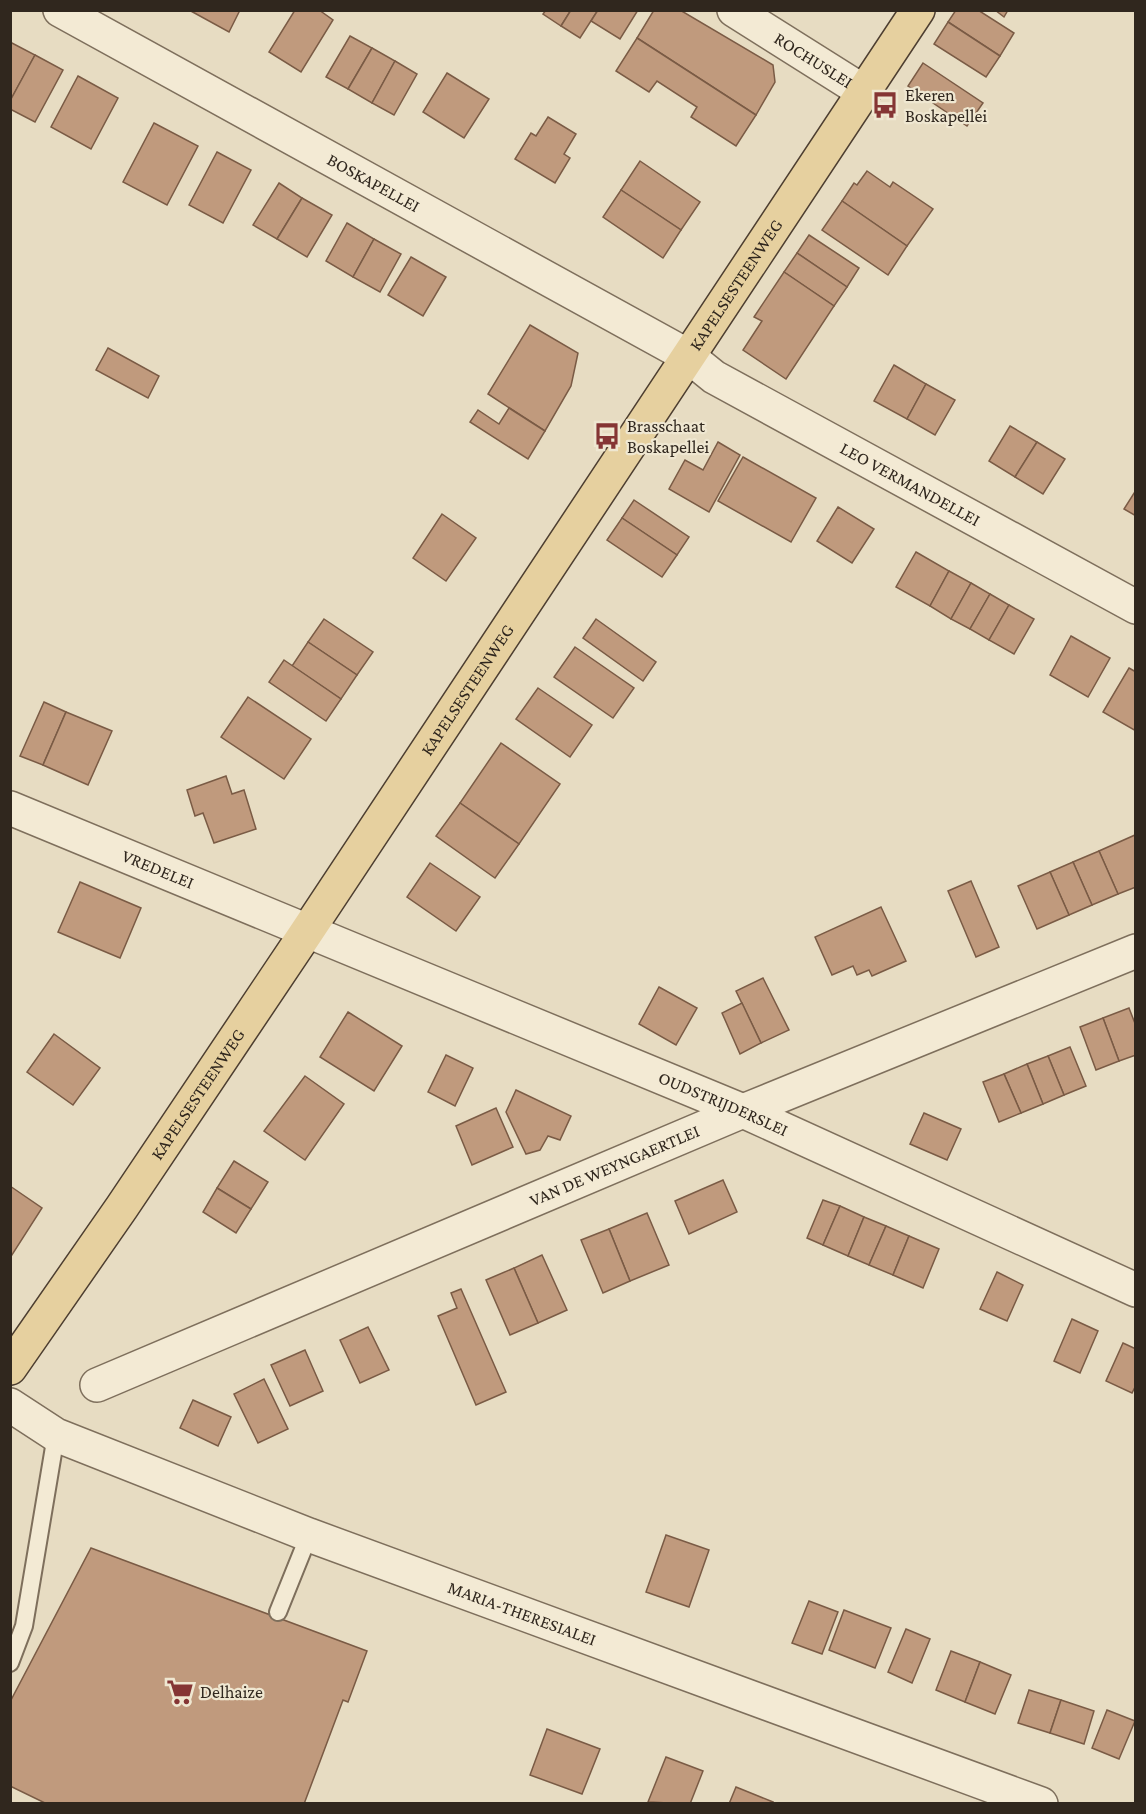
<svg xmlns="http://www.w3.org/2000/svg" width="1146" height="1814" viewBox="0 0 1146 1814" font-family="'Crimson Pro',serif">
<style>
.building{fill:#c09a7d;stroke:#7a5b45;stroke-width:1.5}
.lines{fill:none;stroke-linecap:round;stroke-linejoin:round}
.lane-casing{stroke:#7e6f5c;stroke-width:20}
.street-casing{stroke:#7e6f5c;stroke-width:36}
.primary-casing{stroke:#4d3e30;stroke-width:36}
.lane{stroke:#f3ead4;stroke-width:16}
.street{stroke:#f3ead4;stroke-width:33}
.primary{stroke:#e6d09f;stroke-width:33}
.labels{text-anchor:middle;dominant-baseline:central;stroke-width:4.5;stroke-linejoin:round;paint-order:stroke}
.street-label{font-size:18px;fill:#30271e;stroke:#efe7d1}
.poi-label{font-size:18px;fill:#30271e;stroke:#efe7d1;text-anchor:start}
</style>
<rect width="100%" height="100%" fill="#e7dcc2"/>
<g class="building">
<path d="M189 10H240L229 32Z"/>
<path d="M295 10H319L333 20 301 72 269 52Z"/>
<path d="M546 10H571L561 26 543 14Z"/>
<path d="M571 10H598L580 38 561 26Z"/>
<path d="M598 10H638L620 39 591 21Z"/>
<path d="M654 10H680L773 65 775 82 756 115 637 38Z"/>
<path d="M956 10H978L1014 33 1000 56 948 22Z"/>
<path d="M995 10H1008L1004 17Z"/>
<path d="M948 22 1000 56 986 77 934 44Z"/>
<path d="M350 36 372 48 348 89 326 77Z"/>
<path d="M637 38 756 115 736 146 691 117 697 107 657 81 649 92 616 71Z"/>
<path d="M10 42 35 55 10 101Z"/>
<path d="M372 48 395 61 372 103 348 89Z"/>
<path d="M35 55 63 70 35 122 10 109V101Z"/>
<path d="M395 61 417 74 394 115 372 103Z"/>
<path d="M923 63 983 103 967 126 908 86Z"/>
<path d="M447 73 489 99 464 138 423 112Z"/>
<path d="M78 76 118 98 91 149 51 127Z"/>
<path d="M548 117 576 134 564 154 570 158 555 183 515 159 531 133 536 136Z"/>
<path d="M154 123 198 146 167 205 123 182Z"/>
<path d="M217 152 251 170 223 223 189 205Z"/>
<path d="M640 161 700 202 681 230 621 190Z"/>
<path d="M867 171 890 187 893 182 933 209 907 246 842 201 854 183 857 185Z"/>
<path d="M279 183 302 198 277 239 253 225Z"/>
<path d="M621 190 681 230 663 258 603 217Z"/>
<path d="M302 198 332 215 307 257 277 239Z"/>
<path d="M842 201 907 246 888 275 822 230Z"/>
<path d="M347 223 374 239 353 277 326 261Z"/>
<path d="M809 235 859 268 847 287 797 253Z"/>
<path d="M374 239 401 254 380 292 353 277Z"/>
<path d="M797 253 847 287 834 306 784 272Z"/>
<path d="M411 257 446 277 423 316 388 295Z"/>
<path d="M784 272 834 306 786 379 743 350 762 321 754 317Z"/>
<path d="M530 325 578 353 571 386 545 431 488 394Z"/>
<path d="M108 348 159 376 148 398 96 370Z"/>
<path d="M894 365 926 384 907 419 874 401Z"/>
<path d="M926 384 955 400 935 435 907 419Z"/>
<path d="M509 408 545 431 528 459 470 422 478 410 499 424Z"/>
<path d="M1010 426 1037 442 1015 477 989 461Z"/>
<path d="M718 442 740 455 709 512 669 489 685 460 703 470Z"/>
<path d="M1037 442 1065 459 1043 494 1015 477Z"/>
<path d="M743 457 816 498 791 542 718 501Z"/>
<path d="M1136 490V516L1124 509Z"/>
<path d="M634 500 689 537 677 555 622 518Z"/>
<path d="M838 507 874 529 852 563 817 541Z"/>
<path d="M442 514 476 538 446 581 413 558Z"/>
<path d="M622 518 677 555 662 577 607 540Z"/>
<path d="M916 552 949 571 930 606 896 587Z"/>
<path d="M949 571 971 583 951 619 930 606Z"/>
<path d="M971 583 990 594 970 629 951 619Z"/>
<path d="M990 594 1009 605 989 640 970 629Z"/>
<path d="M1009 605 1034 619 1014 654 989 640Z"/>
<path d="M324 619 373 652 357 675 308 642Z"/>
<path d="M596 619 656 662 643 681 583 638Z"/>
<path d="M1071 636 1110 658 1088 697 1050 675Z"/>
<path d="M308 642 357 675 341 699 292 666Z"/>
<path d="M575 647 634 688 613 718 554 677Z"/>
<path d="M284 660 341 699 326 721 269 682Z"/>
<path d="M1129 668 1136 672V731L1103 712Z"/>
<path d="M538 688 592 725 570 757 516 719Z"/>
<path d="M248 697 311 739 284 779 221 737Z"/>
<path d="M44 702 66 712 43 765 20 756Z"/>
<path d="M66 712 112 731 88 785 43 765Z"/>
<path d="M501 743 560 784 519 844 460 803Z"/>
<path d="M226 776 232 794 244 790 256 829 214 843 203 813 195 816 187 790Z"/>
<path d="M460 803 519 844 495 878 436 836Z"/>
<path d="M1135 835 1136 887 1118 894 1099 851Z"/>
<path d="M1099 851 1118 894 1092 905 1073 862Z"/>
<path d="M1073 862 1092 905 1069 915 1050 872Z"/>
<path d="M430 863 480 897 456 931 407 897Z"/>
<path d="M1050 872 1069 915 1037 929 1018 886Z"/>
<path d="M971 881 999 947 976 957 948 891Z"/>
<path d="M80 882 141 908 120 958 58 932Z"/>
<path d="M881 907 906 961 872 976 869 970 857 975 853 966 832 975 815 937Z"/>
<path d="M763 978 789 1030 761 1043 736 991Z"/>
<path d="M659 987 697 1008 676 1045 639 1024Z"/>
<path d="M742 1003 761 1043 740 1054 722 1013Z"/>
<path d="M1129 1008 1136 1026V1055L1119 1061 1103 1018Z"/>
<path d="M348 1012 402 1046 374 1091 320 1057Z"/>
<path d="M1103 1018 1119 1061 1096 1070 1080 1027Z"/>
<path d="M54 1034 100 1068 73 1105 27 1072Z"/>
<path d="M1070 1047 1086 1086 1064 1095 1048 1056Z"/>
<path d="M446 1055 473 1068 455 1106 428 1092Z"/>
<path d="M1048 1056 1064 1095 1043 1104 1027 1064Z"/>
<path d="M1027 1064 1043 1104 1021 1113 1004 1074Z"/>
<path d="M1004 1074 1021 1113 999 1122 983 1082Z"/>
<path d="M305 1076 344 1104 305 1160 264 1131Z"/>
<path d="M516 1090 571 1116 560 1140 548 1136 540 1150 526 1154 506 1112Z"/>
<path d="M496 1108 513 1147 472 1165 456 1126Z"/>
<path d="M924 1113 961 1129 947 1160 910 1144Z"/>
<path d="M234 1161 268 1182 251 1209 217 1188Z"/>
<path d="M723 1180 737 1212 689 1234 675 1201Z"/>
<path d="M10 1186 42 1208 10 1258Z"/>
<path d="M217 1188 251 1209 236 1233 203 1212Z"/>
<path d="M823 1200 840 1206 823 1245 807 1238Z"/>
<path d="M840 1206 864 1217 848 1256 823 1245Z"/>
<path d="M647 1213 669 1265 630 1281 609 1229Z"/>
<path d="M864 1217 886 1226 869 1265 848 1256Z"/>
<path d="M886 1226 909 1236 893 1275 869 1265Z"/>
<path d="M609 1229 630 1281 603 1293 581 1240Z"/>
<path d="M909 1236 939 1249 923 1288 893 1275Z"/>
<path d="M542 1255 567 1310 538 1323 514 1268Z"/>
<path d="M514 1268 538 1323 510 1335 486 1280Z"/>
<path d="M997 1272 1023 1285 1007 1321 980 1309Z"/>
<path d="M461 1289 506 1392 476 1405 438 1316 457 1308 451 1293Z"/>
<path d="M1072 1319 1098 1331 1080 1373 1054 1361Z"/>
<path d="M368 1327 389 1370 360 1383 340 1340Z"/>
<path d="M1123 1343 1136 1349V1385L1132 1393 1106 1381Z"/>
<path d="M305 1350 323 1391 290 1406 271 1365Z"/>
<path d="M264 1379 288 1429 258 1443 234 1394Z"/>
<path d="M193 1400 231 1417 218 1446 180 1428Z"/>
<path d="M666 1535 709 1550 689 1607 646 1592Z"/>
<path d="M91 1548 367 1651 348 1702 343 1700 304 1804H47L10 1786V1702Z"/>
<path d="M809 1601 838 1612 822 1654 792 1643Z"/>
<path d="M844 1610 891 1628 875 1668 829 1650Z"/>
<path d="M906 1629 930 1639 912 1683 888 1672Z"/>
<path d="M951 1651 980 1662 965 1702 936 1690Z"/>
<path d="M980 1662 1011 1675 995 1714 965 1702Z"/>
<path d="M1029 1690 1061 1700 1050 1733 1018 1723Z"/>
<path d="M1061 1700 1094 1711 1084 1744 1050 1733Z"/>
<path d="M1107 1710 1135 1721 1119 1759 1092 1748Z"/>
<path d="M547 1729 600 1749 582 1794 530 1775Z"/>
<path d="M666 1757 703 1771 690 1804 648 1802Z"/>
<path d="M736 1787 773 1802 772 1804H729Z"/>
</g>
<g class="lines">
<defs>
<g id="lane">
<path d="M278 1612 309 1535"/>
<path d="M10 1663 24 1626 56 1435"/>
</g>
<g id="street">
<path id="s1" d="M60 10 688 356 714 377 1136 607"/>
<path id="s2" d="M734 10 864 92"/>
<path id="s3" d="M10 808 743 1111 1136 1290"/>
<path id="s4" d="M97 1385 743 1111 1136 951"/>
<path id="s5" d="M10 1405 56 1435 309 1535 1041 1804"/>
</g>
<g id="primary">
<path id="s6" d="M10 1368 122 1207 306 933 918 10"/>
</g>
</defs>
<use href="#lane" class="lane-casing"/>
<use href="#street" class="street-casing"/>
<use href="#primary" class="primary-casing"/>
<use href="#lane" class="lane"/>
<use href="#street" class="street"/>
<use href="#primary" class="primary"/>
</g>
<defs>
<symbol id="bus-bare" viewBox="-9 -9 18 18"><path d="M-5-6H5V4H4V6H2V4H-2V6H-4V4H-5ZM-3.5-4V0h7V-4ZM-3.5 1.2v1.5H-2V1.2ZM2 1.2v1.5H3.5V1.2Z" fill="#853534" stroke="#efe7d1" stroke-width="2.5" paint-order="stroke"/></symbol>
<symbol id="supermarket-bare" viewBox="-9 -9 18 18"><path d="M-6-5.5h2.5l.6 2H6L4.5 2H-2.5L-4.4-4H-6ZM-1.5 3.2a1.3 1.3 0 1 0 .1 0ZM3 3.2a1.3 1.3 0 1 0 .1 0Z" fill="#853534" stroke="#efe7d1" stroke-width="2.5" paint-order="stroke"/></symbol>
</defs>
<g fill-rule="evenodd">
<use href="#bus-bare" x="866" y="86" width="38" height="38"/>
<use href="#bus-bare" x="588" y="417" width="38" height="38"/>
<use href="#supermarket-bare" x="161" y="1673" width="38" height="38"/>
</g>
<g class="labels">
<g class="street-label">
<text stroke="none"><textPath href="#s2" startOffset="94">ROCHUSLEI</textPath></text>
<text stroke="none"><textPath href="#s1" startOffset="358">BOSKAPELLEI</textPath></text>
<text stroke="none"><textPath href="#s6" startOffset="1304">KAPELSESTEENWEG</textPath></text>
<text stroke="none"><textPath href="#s1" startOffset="974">LEO VERMANDELLEI</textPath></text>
<text stroke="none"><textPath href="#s6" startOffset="818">KAPELSESTEENWEG</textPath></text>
<text stroke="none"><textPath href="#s3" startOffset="160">VREDELEI</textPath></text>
<text stroke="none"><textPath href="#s6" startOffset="332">KAPELSESTEENWEG</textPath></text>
<text stroke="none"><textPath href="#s3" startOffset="772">OUDSTRIJDERSLEI</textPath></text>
<text stroke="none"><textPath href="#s4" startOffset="562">VAN DE WEYNGAERTLEI</textPath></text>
<text stroke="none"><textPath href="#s5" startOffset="554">MARIA-THERESIALEI</textPath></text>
</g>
<g class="poi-label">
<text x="905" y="95">Ekeren<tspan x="905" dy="21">Boskapellei</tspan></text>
<text x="627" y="426">Brasschaat<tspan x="627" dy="21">Boskapellei</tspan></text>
<text x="200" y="1692">Delhaize</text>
</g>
</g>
<rect width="1146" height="1814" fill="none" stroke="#30271e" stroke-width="24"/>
</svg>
